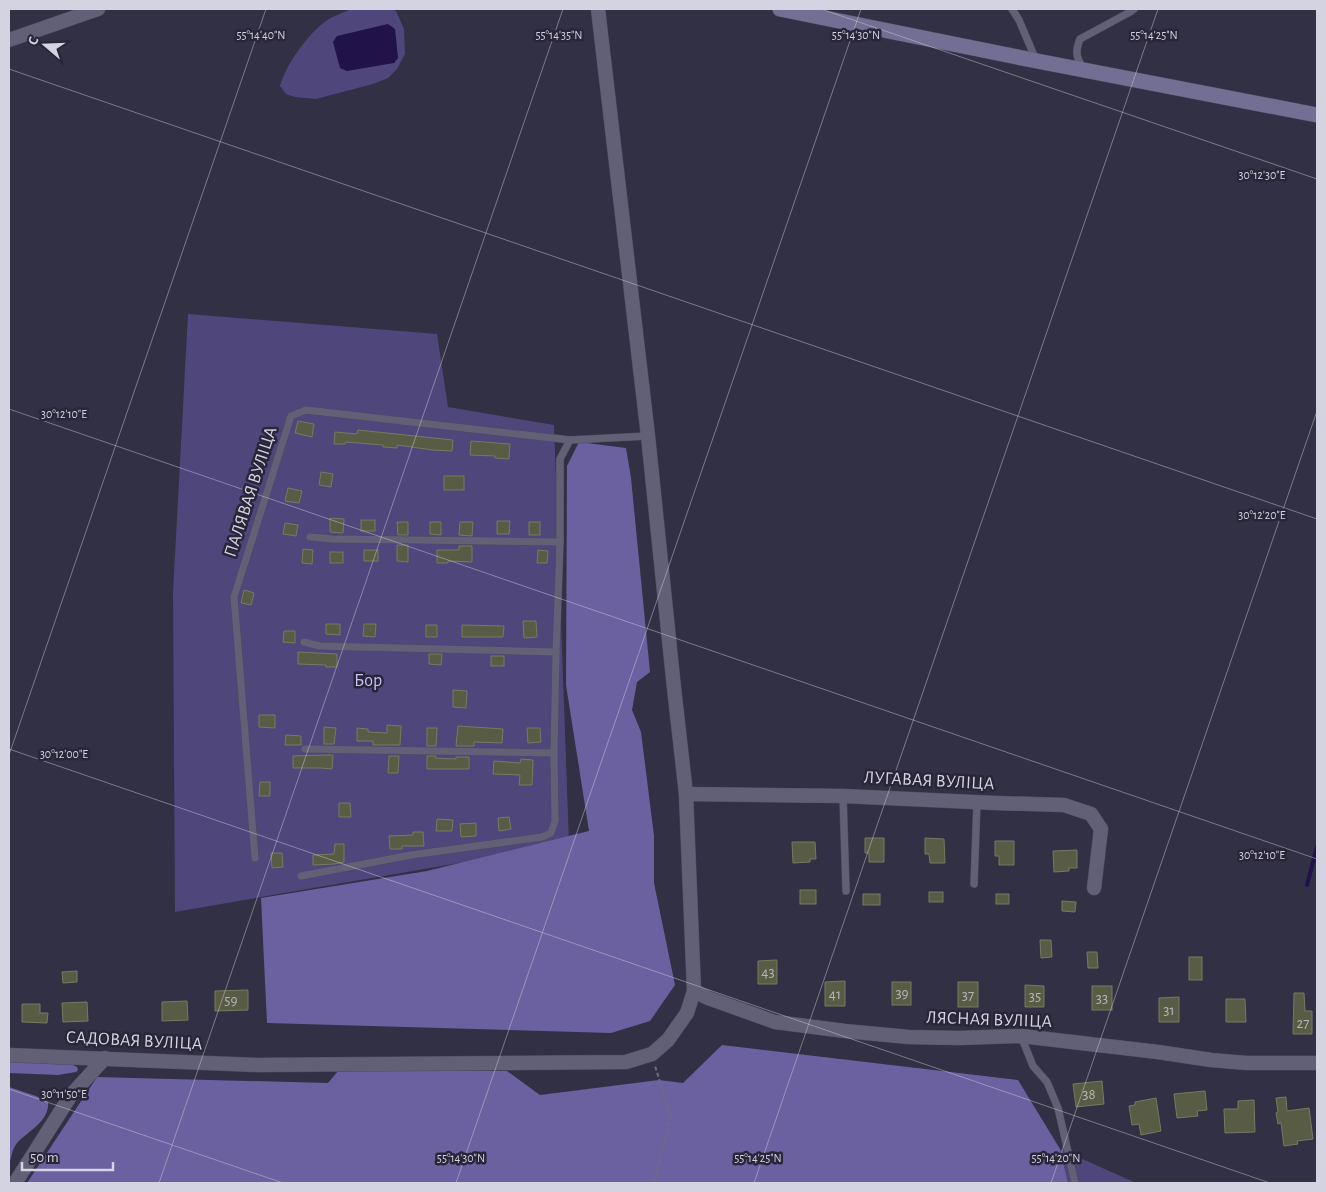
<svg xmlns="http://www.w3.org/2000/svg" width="1326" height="1192" viewBox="0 0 1326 1192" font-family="'Alegreya Sans',sans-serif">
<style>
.green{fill:#4f467c}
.forest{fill:#6b61a0}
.water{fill:#211249}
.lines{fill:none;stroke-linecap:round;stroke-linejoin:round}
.stream{stroke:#211249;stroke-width:4}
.building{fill:#595c44;stroke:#777a61}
.lane-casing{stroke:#4e4c5e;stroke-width:8}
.street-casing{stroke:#4e4c5e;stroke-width:15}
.secondary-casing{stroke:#4e4c5e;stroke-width:16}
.path{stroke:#6e6c7f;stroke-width:2;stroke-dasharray:4 2.5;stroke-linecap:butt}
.lane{stroke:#626077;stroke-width:7}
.street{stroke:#626077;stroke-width:14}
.secondary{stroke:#736f94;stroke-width:15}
.ticks{fill:none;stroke:#d4d3e1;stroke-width:1;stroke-opacity:0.45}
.labels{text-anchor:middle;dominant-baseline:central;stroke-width:5;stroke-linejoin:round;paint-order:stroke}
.number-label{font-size:15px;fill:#b5b5ba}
.street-label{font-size:18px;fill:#d4d3e1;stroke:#29263a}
.park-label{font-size:18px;fill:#c7c1f7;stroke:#29263a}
.ticks-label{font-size:12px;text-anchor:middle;fill:#d4d3e1;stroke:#29263a;stroke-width:5;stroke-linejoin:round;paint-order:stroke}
</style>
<rect width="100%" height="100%" fill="#323045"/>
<g class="green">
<path d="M351 9H392L396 11 404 29 405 54 397 69 388 78 373 84 316 99 295 97 286 94 280 86C287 63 307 35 326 21 333 16 343 13 351 9Z"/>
<path d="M188 314 437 334 448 407 554 425 569 844 175 912 173 593Z"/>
<path d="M1060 1149 1136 1183H1068Z"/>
</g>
<g class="forest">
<path d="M579 442 626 448 631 478 650 672 637 682 632 710 641 732 654 836V883L675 985 650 1021 611 1033 267 1023 261 898 427 871 589 831 566 685 567 466Z"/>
<path d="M722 1045 1018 1080 1060 1149 1068 1183H27L97 1077 328 1083 339 1070 507 1071 540 1095 659 1080 683 1083Z"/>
<path d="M9 1060 69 1063 77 1067 78 1070 76 1072 58 1075 9 1073Z"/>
<path d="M9 1087 36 1096 48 1102C50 1121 28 1131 17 1143 12 1149 11 1159 9 1166Z"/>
</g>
<path class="water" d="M388 24 395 29 398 58 394 63 347 71 340 68 333 42 337 36Z"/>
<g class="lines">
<path class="stream" d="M1307 885 1317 847"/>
</g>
<g class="building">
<path d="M298 421 314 424 312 437 295 433Z"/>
<path d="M358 430 453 440 452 451 433 450 397 445V448L383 447V445L346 442 345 444H334L335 432 357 434Z"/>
<path d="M471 441 510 444 509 459 495 458V456L470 455Z"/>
<path d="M321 472 333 474 331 487 319 485Z"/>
<rect x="444" y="476" width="20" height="14"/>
<path d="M288 488 302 491 299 503 285 501Z"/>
<path d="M330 518 344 519 343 533 330 532Z"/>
<rect x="361" y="520" width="14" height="11"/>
<path d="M497 521H510L509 534H497Z"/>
<path d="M397 522H408V535H398Z"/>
<path d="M430 522H441V535L430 534Z"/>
<path d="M460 522H473L472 536 459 535Z"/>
<rect x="529" y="522" width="11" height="13"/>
<path d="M285 523 298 525 296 536 283 534Z"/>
<path d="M397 545H408V562L397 561Z"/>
<path d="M459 546H472V562L448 561V563H437V550H459Z"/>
<path d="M303 549 313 550 312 564 302 563Z"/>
<rect x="364" y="550" width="14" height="11"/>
<path d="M538 550 548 551 547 563H537Z"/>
<rect x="330" y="552" width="13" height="11"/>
<path d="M244 590 254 593 251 605 241 603Z"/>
<path d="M523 621H536L537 637 524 638Z"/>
<path d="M326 624H340V635L326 634Z"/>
<path d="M364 624H376L375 637 363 636Z"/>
<rect x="426" y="625" width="11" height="12"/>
<path d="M462 625 504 626 503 637H462Z"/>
<path d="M284 631H295V643L283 642Z"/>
<path d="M298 652 337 654V667H326V665L298 664Z"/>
<path d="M429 654H442L441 665 429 664Z"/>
<rect x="491" y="656" width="13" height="10"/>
<path d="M453 690 467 691 466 708 453 707Z"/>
<path d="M259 715H275V728L259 727Z"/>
<path d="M387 725 401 726 400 745H373V741H357V728L368 729V732L387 733Z"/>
<path d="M458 726 503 729 502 743 474 742V746H456Z"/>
<path d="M324 727 336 728 334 744H324Z"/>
<path d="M427 728H437L436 746H427Z"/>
<path d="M527 728H540L541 742 528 743Z"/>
<path d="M286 735 301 736V745H285Z"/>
<path d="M323 755H333L332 769 321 768H293V756Z"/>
<path d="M389 756H399L398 773H388Z"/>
<path d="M427 756H436L435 758 456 759V757H469V769H427Z"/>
<path d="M521 759 533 760 532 785H519L520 775 493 774 494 761 520 763Z"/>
<path d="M260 782H270V796H259Z"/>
<path d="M339 803H350L351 817H339Z"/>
<path d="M509 817 511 829 499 831 498 818Z"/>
<path d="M437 819 453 820 452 831H436Z"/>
<path d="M476 823V836L461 837 460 824Z"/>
<path d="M413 832H423L424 846H402V849H390L389 836 413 835Z"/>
<path d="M865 838H884V862H869V853H865Z"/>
<path d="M925 838 944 839 945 863H930L929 854H925Z"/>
<path d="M995 841H1014V865H999V856H995Z"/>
<path d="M792 842H815L816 859H810V862L793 863Z"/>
<path d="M335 844H344V862L334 864 313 865V855L334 854Z"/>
<path d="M1077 850V868H1069V871L1054 872 1053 851Z"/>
<path d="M271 853H282L283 867 272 868Z"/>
<rect x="800" y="890" width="16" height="14"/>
<rect x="929" y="892" width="14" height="10"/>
<rect x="863" y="894" width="17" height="11"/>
<rect x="996" y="894" width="13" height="10"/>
<path d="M1062 901 1076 902 1075 912 1062 911Z"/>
<path d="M1040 940H1051L1052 957 1041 958Z"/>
<path d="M1087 952H1097L1098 968H1088Z"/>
<rect x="1189" y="957" width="13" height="23"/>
<path d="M777 960V984H758V961Z"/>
<path d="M77 971V982L63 983 62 972Z"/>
<path d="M845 981V1006H825V982Z"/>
<rect x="892" y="982" width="19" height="23"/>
<rect x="958" y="982" width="20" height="25"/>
<path d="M1025 985 1044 986V1007H1025Z"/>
<rect x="1092" y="986" width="20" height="24"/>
<path d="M248 990V1010L215 1011V991Z"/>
<path d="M1294 993H1304L1305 1011H1312V1034H1293Z"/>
<path d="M1179 997V1022H1159V998Z"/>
<path d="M1226 999H1245L1246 1022H1226Z"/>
<path d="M187 1001 188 1020 162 1021V1002Z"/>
<path d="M87 1002 88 1021 63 1022 62 1003Z"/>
<path d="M22 1004H40V1013H48L47 1023 22 1022Z"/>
<path d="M1102 1081 1104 1104 1076 1107 1073 1084Z"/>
<path d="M1205 1091 1207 1110 1197 1111 1198 1116 1177 1118 1174 1094Z"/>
<path d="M1286 1097 1287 1111 1309 1108 1313 1139 1297 1141 1298 1144 1284 1146 1281 1123 1278 1124 1276 1113 1278 1112 1276 1098Z"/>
<path d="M1156 1098 1161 1131 1141 1135 1139 1124 1132 1125 1129 1106 1135 1105V1102Z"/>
<path d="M1254 1100 1255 1132 1225 1133 1224 1109H1238V1101Z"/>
</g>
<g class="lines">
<defs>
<g id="lane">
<path d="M1012 9 1019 20 1036 60"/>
<path d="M1083 68C1076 57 1075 52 1080 39L1130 12 1134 9"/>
<path d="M310 537 333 539 560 542"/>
<path d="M304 642 319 646 556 652"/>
<path d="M305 749 554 753"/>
<path d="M843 796 846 891"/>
<path d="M255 858 234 597 291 416 306 410 570 440"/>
<path d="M301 876 411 855 542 837 551 833 555 821 554 753 556 652 560 542V459L570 440 648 436"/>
<path d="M974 884 977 802"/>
<path d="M1021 1036 1033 1066 1047 1082 1058 1108 1075 1183"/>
</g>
<g id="street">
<path d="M9 40 98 9"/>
<path d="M686 794 843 796 995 803 1064 805 1091 814 1101 829 1094 888"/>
<path d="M694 991 708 998 775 1022 845 1031 909 1037 959 1038 1021 1036 1158 1052 1211 1060 1247 1063H1317"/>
<path d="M9 1055 258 1065 626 1062 652 1054 668 1040 687 1013 694 991 686 794 674 688 648 436 598 9"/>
<path d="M15 1183 71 1095 105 1058"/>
</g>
<path id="secondary" d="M780 9 1037 61 1317 115"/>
</defs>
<use href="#lane" class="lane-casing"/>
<use href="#street" class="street-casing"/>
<use href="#secondary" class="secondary-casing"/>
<path class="path" d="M654 1183 671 1116 655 1066"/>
<use href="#lane" class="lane"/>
<use href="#street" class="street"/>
<use href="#secondary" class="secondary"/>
</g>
<path class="ticks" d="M821 9 1317 179M9 69 1317 519M9 409 1317 859M9 749 1270 1183M9 755 266 9M9 1089 283 1183M159 1183 563 9M456 1183 861 9M754 1183 1158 9M1051 1183 1317 411"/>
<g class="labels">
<g class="number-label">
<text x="768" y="972">43</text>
<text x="902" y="993">39</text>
<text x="835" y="994">41</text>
<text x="968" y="995">37</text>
<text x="1035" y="996">35</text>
<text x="1102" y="998">33</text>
<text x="231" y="1000">59</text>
<text x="1169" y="1010">31</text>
<text x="1303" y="1023">27</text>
<text x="1089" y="1094">38</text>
</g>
<g class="street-label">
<text transform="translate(251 492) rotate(-72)">ПАЛЯВАЯ ВУЛІЦА</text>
<text transform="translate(929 781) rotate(3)">ЛУГАВАЯ ВУЛІЦА</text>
<text transform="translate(989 1020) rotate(2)">ЛЯСНАЯ ВУЛІЦА</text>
<text transform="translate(134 1041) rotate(3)">САДОВАЯ ВУЛІЦА</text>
</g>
<g class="park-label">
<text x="368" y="681">Бор</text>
</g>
</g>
<g class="ticks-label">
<text x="261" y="39">55°14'40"N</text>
<text x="559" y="39">55°14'35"N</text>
<text x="856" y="39">55°14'30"N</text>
<text x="1154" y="39">55°14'25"N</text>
<text x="1262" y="179">30°12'30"E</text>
<text x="64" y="418">30°12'10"E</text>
<text x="1262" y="519">30°12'20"E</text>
<text x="64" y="758">30°12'00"E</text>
<text x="1262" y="859">30°12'10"E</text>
<text x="64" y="1098">30°11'50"E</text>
<text x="461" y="1162">55°14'30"N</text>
<text x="758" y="1162">55°14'25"N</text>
<text x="1056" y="1162">55°14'20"N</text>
</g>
<rect width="1326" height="1192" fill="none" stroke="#d4d3e1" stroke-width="20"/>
<g transform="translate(45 45) rotate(289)" stroke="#29263a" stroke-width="4" paint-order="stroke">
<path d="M0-4L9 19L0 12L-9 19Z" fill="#d4d3e1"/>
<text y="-8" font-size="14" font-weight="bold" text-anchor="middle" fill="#d4d3e1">С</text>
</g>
<path d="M22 1162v8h91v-8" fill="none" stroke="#d4d3e1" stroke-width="2.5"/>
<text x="30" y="1162" font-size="15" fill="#d4d3e1" stroke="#29263a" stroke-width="4" paint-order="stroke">50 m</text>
</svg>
